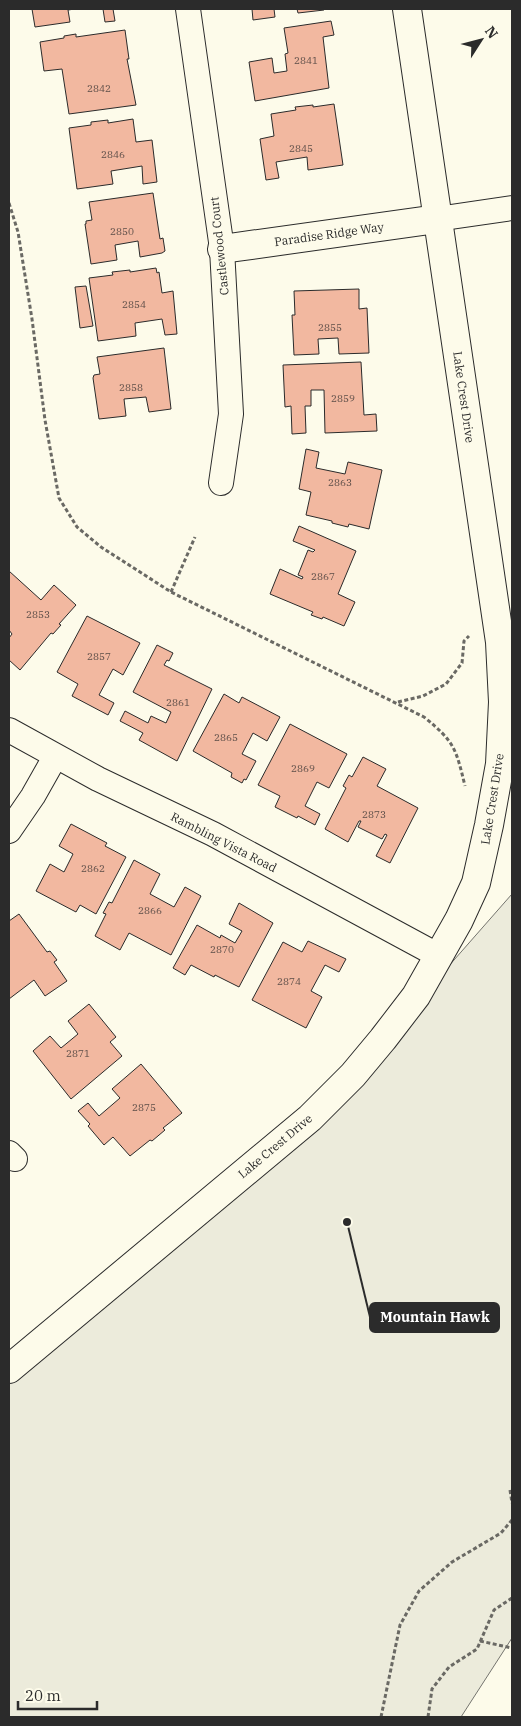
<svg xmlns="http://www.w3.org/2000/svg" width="521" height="1726" viewBox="0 0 521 1726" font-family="'IBM Plex Serif',serif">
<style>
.green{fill:#ecebdb;stroke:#74746e}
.building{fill:#f2b8a0;stroke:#2b2b2b}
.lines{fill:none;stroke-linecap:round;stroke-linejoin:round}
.minor-casing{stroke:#2b2b2b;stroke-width:26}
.tertiary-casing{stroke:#2b2b2b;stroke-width:30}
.secondary-casing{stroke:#2b2b2b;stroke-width:30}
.path{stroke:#6a6964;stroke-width:3;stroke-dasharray:4 2.5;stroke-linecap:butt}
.minor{stroke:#fdfbea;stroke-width:24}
.tertiary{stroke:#fdfbea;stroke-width:28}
.secondary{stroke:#fdfbea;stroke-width:28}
.labels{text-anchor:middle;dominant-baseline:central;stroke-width:4;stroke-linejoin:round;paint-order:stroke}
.number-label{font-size:10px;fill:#5d4e48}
.street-label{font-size:12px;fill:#2b2b2b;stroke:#fdfbea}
.leader{fill:none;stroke:#2b2b2b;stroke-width:2}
.callout-dot{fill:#2b2b2b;stroke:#fdfbea;stroke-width:2}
.callout{fill:#2b2b2b;stroke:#2b2b2b;stroke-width:2}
.callout-label{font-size:14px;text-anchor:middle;font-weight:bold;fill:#fff}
</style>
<rect width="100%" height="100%" fill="#fdfbea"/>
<path class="green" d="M512 894V1638L461 1717H9V1369L353 1075Z"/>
<g class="building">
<path d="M32 9H75L68 10 70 22 35 27Z"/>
<path d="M103 9H113L115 21 105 22Z"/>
<path d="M252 9H274L275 17 253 20Z"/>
<path d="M297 9H324V10L298 13Z"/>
<path d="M331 21 334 35 323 37 329 88 255 101 249 62 272 58 274 73 287 71 285 54 288 53 284 28Z"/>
<path d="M125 30 129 59H127L136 105 69 114 62 69 44 71 40 42 64 38V36L76 34V37Z"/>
<path d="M334 104 343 165 308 170 307 157 276 162 279 178 266 180 260 139 274 136 271 114 296 110 295 107 313 105V107Z"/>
<path d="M133 119 136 142 152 140 157 182 143 184 142 166 111 171 113 184 77 189 69 128 91 125V122L108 120V123Z"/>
<path d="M153 193 160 239 163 238 165 251 162 253 140 257 138 241 115 245 117 260 91 264 85 224H86V221L92 220 89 202Z"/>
<path d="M156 268 157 273 159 272 162 293 173 291 177 334 165 335 162 319 135 323 136 336 98 341 89 278 113 275 112 272 130 270V272Z"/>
<path d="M86 286 93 326 80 328 75 287Z"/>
<path d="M359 289V309L367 308 369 353 339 354 338 338 318 339 319 354 294 355 292 315H295L294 291Z"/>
<path d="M164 348 171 409 149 412 146 397 124 399 126 416 99 419 93 378 94 375 100 374 97 357Z"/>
<path d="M361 362 364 415 376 414 377 431 325 433 324 390H311V406H305L306 433 292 434 291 406 285 407 283 365Z"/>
<path d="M306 449 319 452 316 468 345 474 348 462 382 470 369 529 349 524 348 527 332 523V521L306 515 311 492 299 489Z"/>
<path d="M299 526 356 551 338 594 355 602 344 626 323 617 322 619 311 615 313 612 270 594 280 569 302 579 303 577 298 575 308 550 313 552 315 550 293 541Z"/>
<path d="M9 571 41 600 54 585 76 605 59 624 61 625 53 634 51 633 20 670 9 660V638L12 634 9 630Z"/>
<path d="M87 616 140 643 123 675 113 669 99 695 114 703 108 715 72 696 78 684 57 672Z"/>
<path d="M157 645 173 653 169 661 167 660 164 665 212 689 177 761 139 740 143 733 120 721 125 711 148 723 151 716 166 723 171 712 133 692Z"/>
<path d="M224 694 239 703 242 697 280 717 267 741 253 733 242 754 256 761 246 780 244 779 242 783 231 777 232 773 193 751Z"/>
<path d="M290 724 347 754 329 788 317 782 305 806 320 814 315 825 298 816 297 818 275 807 280 796 258 785Z"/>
<path d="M363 757 386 769 377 786 418 808 390 863 376 856 387 835 385 834 382 839 358 827 361 821H359L348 842 325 829 346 788 343 786 349 775 352 777Z"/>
<path d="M71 824 107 843 105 846 126 857 96 914 80 905 76 912 36 891 50 864 64 872 73 854 59 846Z"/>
<path d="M134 860 160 874 150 894 174 907 185 887 201 896 171 955 129 933 120 950 95 936 106 914 103 913 109 902 112 903Z"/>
<path d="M239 903 273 923 239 987 215 975 214 977 191 965 185 975 173 968 197 925 220 938 221 935 235 943 242 931 229 924Z"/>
<path d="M19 914 47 952 50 951 57 960 54 962 67 981 45 996 34 980 9 999V921Z"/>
<path d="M308 941 346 959 339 972 325 965 311 991 322 997 306 1028 252 1000 283 942 302 952Z"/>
<path d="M89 1004 116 1037 110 1042 122 1056 71 1099 33 1051 50 1036 61 1048 78 1034 68 1021Z"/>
<path d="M141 1064 182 1113 163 1128 165 1130 152 1141 150 1140 130 1156 113 1137 104 1145 88 1126 90 1124 78 1111 88 1103 99 1116 120 1098 112 1089Z"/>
</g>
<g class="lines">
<defs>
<g id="minor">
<path d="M188 9 222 249 231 414 221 483"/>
<path d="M437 219 512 208"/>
<path d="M9 730 98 779 213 834 439 956"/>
<path d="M9 831 33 796 55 757"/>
<path d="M9 1153 15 1159"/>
</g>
<path id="tertiary" d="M222 249 437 219"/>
<path id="secondary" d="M9 1369 310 1118 353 1075 383 1039 416 996 459 920 476 883 489 825 500 764 503 702 500 642 407 9"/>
</defs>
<use href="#minor" class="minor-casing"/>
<use href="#tertiary" class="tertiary-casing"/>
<use href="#secondary" class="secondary-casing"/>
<g class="path">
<path d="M9 203 18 232 32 319 45 420 59 498 77 527 101 547 171 592 424 717C455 742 456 749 465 786"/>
<path d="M171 592 195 537"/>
<path d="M398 702 423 696 446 684 462 663 464 641 469 636"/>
<path d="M510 1490 512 1503"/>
<path d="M480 1641 512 1648"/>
<path d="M381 1717 400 1625 419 1591 452 1562 501 1533 512 1520"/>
<path d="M428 1717 432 1689 449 1667 477 1649 494 1610 512 1598"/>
</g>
<use href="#minor" class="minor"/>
<use href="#tertiary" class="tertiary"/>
<use href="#secondary" class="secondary"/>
</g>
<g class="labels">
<g class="number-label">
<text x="306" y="60">2841</text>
<text x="99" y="88">2842</text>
<text x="301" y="148">2845</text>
<text x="113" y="154">2846</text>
<text x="122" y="231">2850</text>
<text x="134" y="304">2854</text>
<text x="330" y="327">2855</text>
<text x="131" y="387">2858</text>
<text x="343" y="398">2859</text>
<text x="340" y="482">2863</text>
<text x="323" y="576">2867</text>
<text x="38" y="614">2853</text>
<text x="99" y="656">2857</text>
<text x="178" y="702">2861</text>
<text x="226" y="737">2865</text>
<text x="303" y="768">2869</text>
<text x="374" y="814">2873</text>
<text x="93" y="868">2862</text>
<text x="150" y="910">2866</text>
<text x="222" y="949">2870</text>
<text x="289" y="981">2874</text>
<text x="78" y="1053">2871</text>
<text x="144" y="1107">2875</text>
</g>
<g class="street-label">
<text transform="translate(329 234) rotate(-8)">Paradise Ridge Way</text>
<text transform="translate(219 246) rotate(-96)">Castlewood Court</text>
<text transform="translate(464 397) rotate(82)">Lake Crest Drive</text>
<text transform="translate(492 799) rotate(-81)">Lake Crest Drive</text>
<text transform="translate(224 842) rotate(27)">Rambling Vista Road</text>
<text transform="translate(275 1146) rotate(-40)">Lake Crest Drive</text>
</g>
</g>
<path class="leader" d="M347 1222L370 1317"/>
<circle class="callout-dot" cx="347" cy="1222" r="5"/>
<rect class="callout" x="370" y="1303" width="129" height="29" rx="5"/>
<g class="callout-label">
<text x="435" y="1322">Mountain Hawk</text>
</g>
<rect width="521" height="1726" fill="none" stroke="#2b2b2b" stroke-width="20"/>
<g transform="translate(481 40) rotate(54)" stroke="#fdfbea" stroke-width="4" paint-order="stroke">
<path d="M0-4L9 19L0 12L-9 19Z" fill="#2b2b2b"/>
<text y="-8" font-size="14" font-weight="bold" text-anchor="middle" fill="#2b2b2b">N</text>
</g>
<path d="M18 1701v8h79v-8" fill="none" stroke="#2b2b2b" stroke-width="2.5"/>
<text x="25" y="1701" font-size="15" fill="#2b2b2b" stroke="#fdfbea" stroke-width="4" paint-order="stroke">20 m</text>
</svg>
